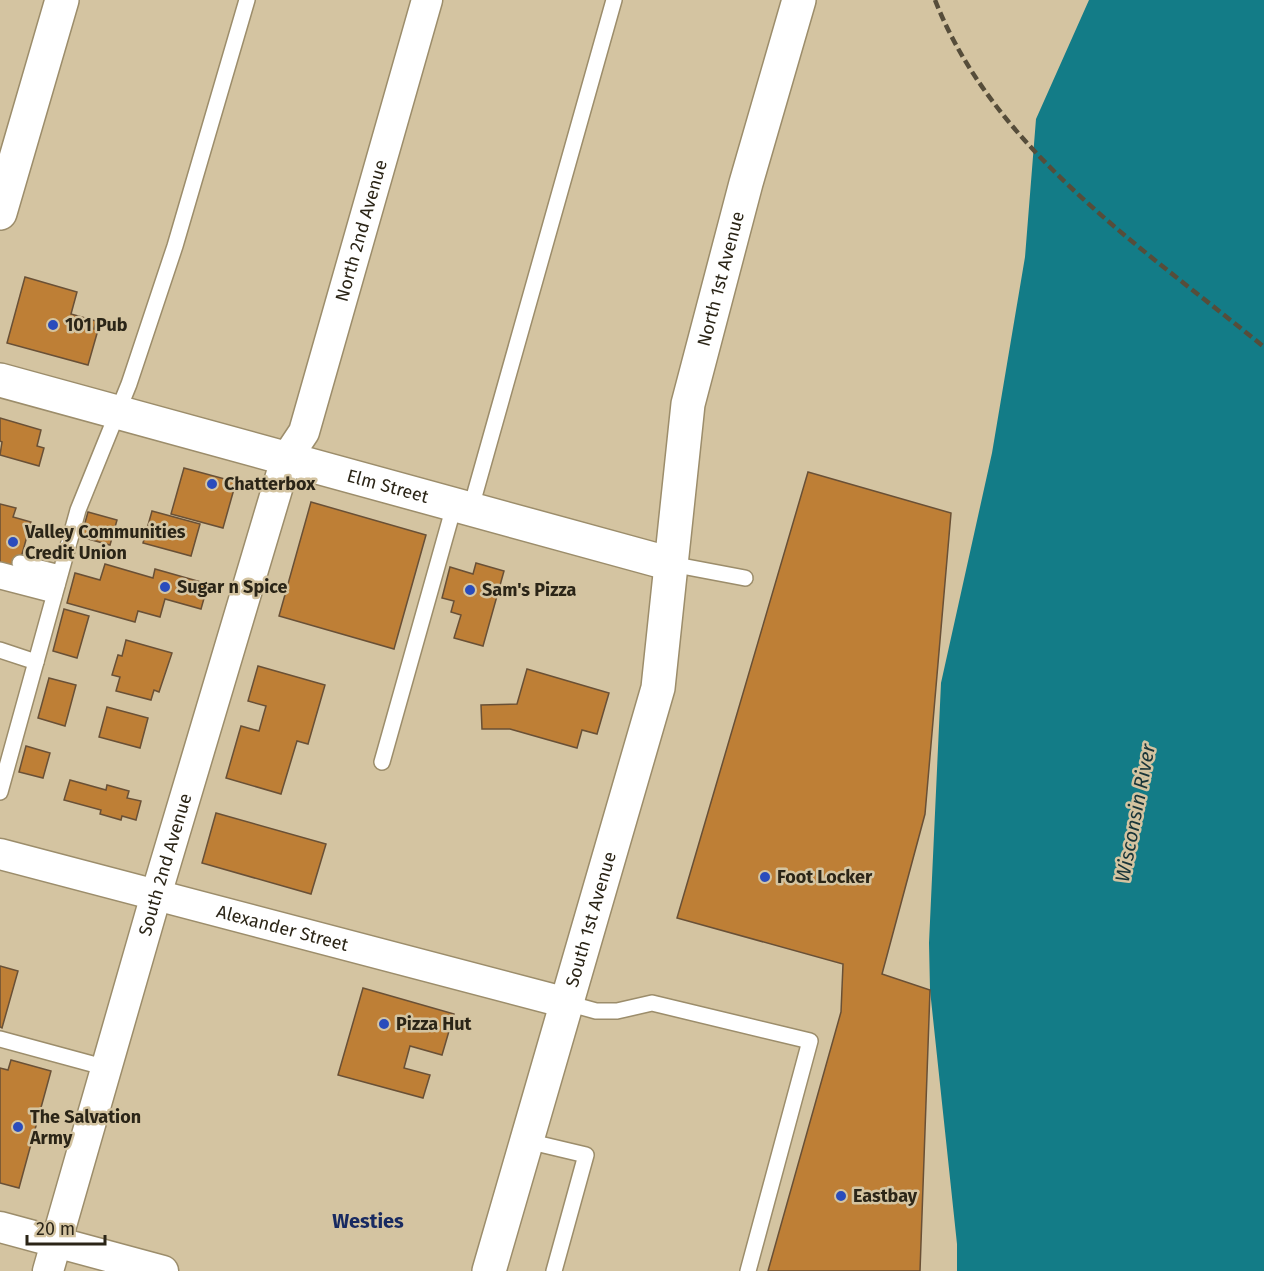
<svg xmlns="http://www.w3.org/2000/svg" width="1264" height="1271" viewBox="0 0 1264 1271" font-family="'Fira Sans',sans-serif">
<style>
.water{fill:#137c87}
.building{fill:#be7f36;stroke:#695036;stroke-width:1.5}
.lines{fill:none;stroke-linecap:round;stroke-linejoin:round}
.service-casing{stroke:#9c8d6b;stroke-width:18}
.minor-casing{stroke:#9c8d6b;stroke-width:33}
.tertiary-casing{stroke:#9c8d6b;stroke-width:36}
.primary-casing{stroke:#9c8d6b;stroke-width:36}
.service{stroke:#fff;stroke-width:15}
.minor{stroke:#fff;stroke-width:30}
.tertiary{stroke:#fff;stroke-width:33}
.primary{stroke:#fff;stroke-width:33}
.rail{stroke:#564d3a;stroke-width:4.5;stroke-dasharray:9 4.5;stroke-linecap:butt}
.poi-dot{fill:#2a4cbc;stroke:#d4c4a1;stroke-width:2}
.labels{text-anchor:middle;dominant-baseline:central;stroke-width:5;stroke-linejoin:round;paint-order:stroke}
.street-label{font-size:18px;fill:#2b2517;stroke:#d4c4a1}
.poi-label{font-size:18px;font-weight:bold;fill:#2b2517;stroke:#d4c4a1;text-anchor:start}
.water-label{font-size:20px;font-style:italic;fill:#193539;stroke:#d4c4a1}
.neighbourhood-label{font-size:20px;font-weight:bold;fill:#182a61;stroke:#d4c4a1}
</style>
<rect width="100%" height="100%" fill="#d4c4a1"/>
<path class="water" d="M1089 0H1264V1271H957V1244L930 990 929 943 941 683 992 453 1025 257 1036 119Z"/>
<g class="building">
<path d="M25 277 77 292 71 314 96 321 94 329 98 330 88 365 7 343Z"/>
<path d="M0 418 41 430 37 446 44 448 39 466 0 455 2 442 0 441Z"/>
<path d="M184 468 236 482 223 528 171 514Z"/>
<path d="M808 472 951 513 925 814 882 974 930 990 920 1271H768L841 1012 843 964 677 918Z"/>
<path d="M311 502 426 535 394 649 279 616Z"/>
<path d="M0 504 16 508 13 517 31 522 17 572 0 567Z"/>
<path d="M152 511 200 524 191 556 143 543Z"/>
<path d="M88 512 117 520 110 545 81 537Z"/>
<path d="M476 563 504 571 483 646 454 638 461 615 451 612 454 601 442 598 450 567 473 574Z"/>
<path d="M105 564 153 578 155 569 208 584 201 609 165 599 160 617 138 611 135 622 67 603 75 573 100 580Z"/>
<path d="M64 609 89 616 77 658 53 651Z"/>
<path d="M126 640 172 653 159 692 154 690 151 700 116 691 120 677 112 675 118 655 122 656Z"/>
<path d="M258 666 325 685 308 744 297 741 281 794 226 778 241 726 259 731 266 706 248 701Z"/>
<path d="M527 669 609 693 597 734 582 730 577 748 510 729H482L481 705 517 704Z"/>
<path d="M49 678 76 685 65 726 38 718Z"/>
<path d="M107 707 148 718 140 748 99 737Z"/>
<path d="M26 746 50 753 43 778 19 772Z"/>
<path d="M70 780 106 790 107 785 129 791 127 798 141 801 136 820 122 816 121 820 100 814 101 810 64 800Z"/>
<path d="M216 813 326 844 311 894 202 863Z"/>
<path d="M0 966 18 971 2 1028 0 1027Z"/>
<path d="M363 988 454 1014 442 1055 410 1046 404 1068 430 1075 423 1098 338 1075Z"/>
<path d="M11 1060 51 1071 19 1188 0 1183V1068L8 1070Z"/>
</g>
<g class="lines">
<defs>
<g id="service">
<path d="M470 511 614 0"/>
<path d="M20 563 60 573"/>
<path d="M671 564 745 578"/>
<path d="M0 570 57 585"/>
<path d="M0 581 54 595"/>
<path d="M0 650 36 662"/>
<path d="M382 762 454 506"/>
<path d="M0 792 78 510 129 384 175 246 247 0"/>
<path d="M567 1003 596 1011H617L652 1003 810 1041 748 1271"/>
<path d="M0 1039 107 1068"/>
<path d="M527 1141 586 1155 554 1271"/>
</g>
<g id="minor">
<path id="s1" d="M0 854 567 1003"/>
<path d="M0 1227 163 1271"/>
<path id="s2" d="M48 1271 156 895 286 459 304 432 427 0"/>
</g>
<g id="tertiary">
<path id="s3" d="M0 380 671 564"/>
</g>
<g id="primary">
<path d="M0 213 62 0"/>
<path id="s4" d="M489 1271 658 688 688 404 746 183 799 0"/>
</g>
</defs>
<use href="#service" class="service-casing"/>
<use href="#minor" class="minor-casing"/>
<use href="#tertiary" class="tertiary-casing"/>
<use href="#primary" class="primary-casing"/>
<use href="#service" class="service"/>
<use href="#minor" class="minor"/>
<use href="#tertiary" class="tertiary"/>
<use href="#primary" class="primary"/>
<path class="rail" d="M935 0C994 150 1143 248 1264 347"/>
</g>
<g class="poi-dot">
<circle cx="53" cy="325" r="6"/>
<circle cx="212" cy="484" r="6"/>
<circle cx="13" cy="542" r="6"/>
<circle cx="165" cy="587" r="6"/>
<circle cx="470" cy="590" r="6"/>
<circle cx="765" cy="877" r="6"/>
<circle cx="384" cy="1024" r="6"/>
<circle cx="18" cy="1127" r="6"/>
<circle cx="841" cy="1196" r="6"/>
</g>
<g class="labels">
<g class="street-label">
<text stroke="none"><textPath href="#s2" startOffset="1088">North 2nd Avenue</textPath></text>
<text stroke="none"><textPath href="#s4" startOffset="1022">North 1st Avenue</textPath></text>
<text stroke="none"><textPath href="#s3" startOffset="402">Elm Street</textPath></text>
<text stroke="none"><textPath href="#s2" startOffset="423">South 2nd Avenue</textPath></text>
<text stroke="none"><textPath href="#s4" startOffset="366">South 1st Avenue</textPath></text>
<text stroke="none"><textPath href="#s1" startOffset="292">Alexander Street</textPath></text>
</g>
<g class="poi-label">
<text x="65" y="325">101 Pub</text>
<text x="224" y="484">Chatterbox</text>
<text x="25" y="532">Valley Communities<tspan x="25" dy="21">Credit Union</tspan></text>
<text x="177" y="587">Sugar n Spice</text>
<text x="482" y="590">Sam's Pizza</text>
<text x="777" y="877">Foot Locker</text>
<text x="396" y="1024">Pizza Hut</text>
<text x="30" y="1117">The Salvation<tspan x="30" dy="21">Army</tspan></text>
<text x="853" y="1196">Eastbay</text>
</g>
<g class="water-label">
<text transform="translate(1135 813) rotate(-79)">Wisconsin River</text>
</g>
<g class="neighbourhood-label">
<text x="368" y="1221">Westies</text>
</g>
</g>
<path d="M27 1235v9h78v-9" fill="none" stroke="#2b2517" stroke-width="3"/>
<text x="36" y="1235" font-size="18" fill="#2b2517" stroke="#d4c4a1" stroke-width="4.5" paint-order="stroke">20 m</text>
</svg>
